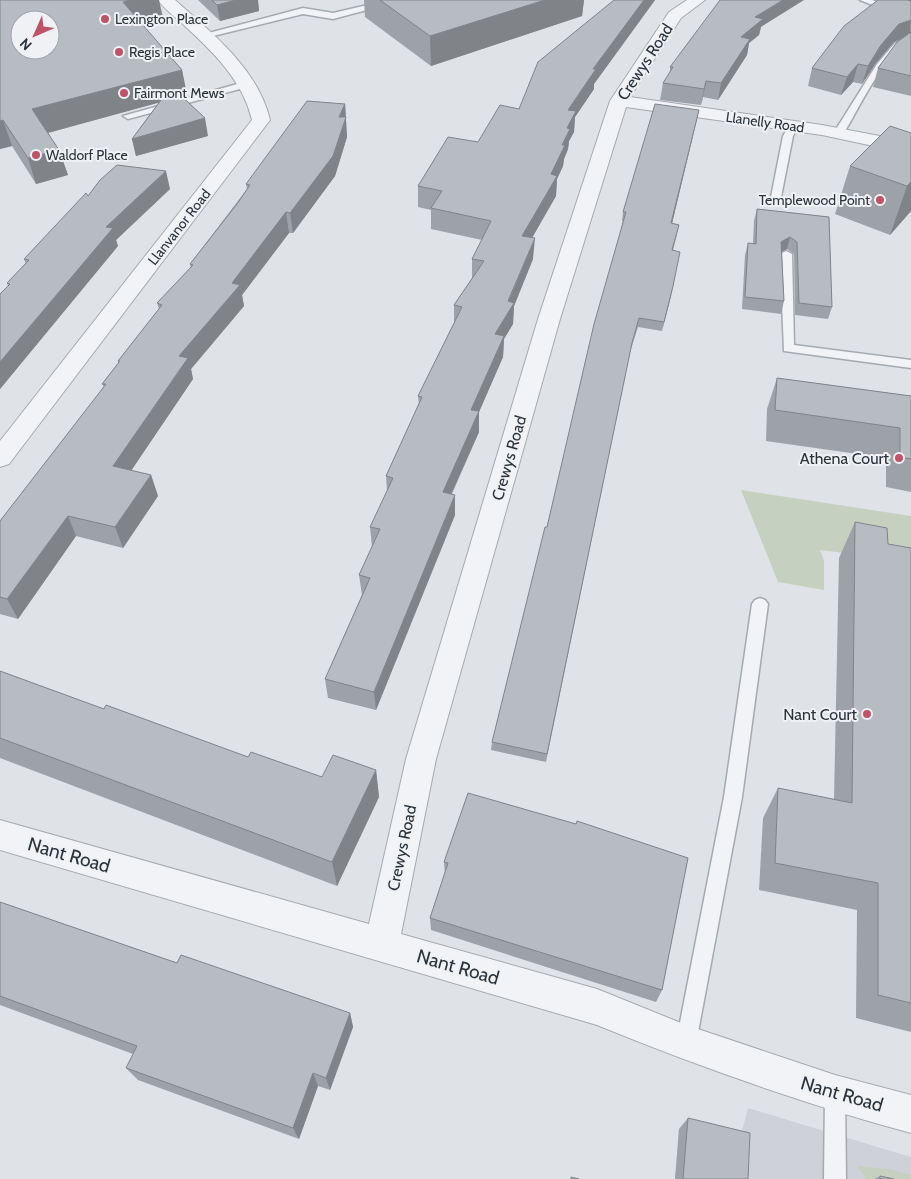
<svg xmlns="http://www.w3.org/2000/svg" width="911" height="1179" viewBox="0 0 911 1179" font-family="Cabin,sans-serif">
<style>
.built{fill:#ced2d8}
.green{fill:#c6d0c1}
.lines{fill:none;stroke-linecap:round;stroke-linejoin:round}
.service-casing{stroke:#a5aab0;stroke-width:3}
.minor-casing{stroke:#a5aab0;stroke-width:2}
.service{fill:#f2f3f6;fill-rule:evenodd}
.minor{fill:#f2f3f6;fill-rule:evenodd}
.wall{fill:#9da2a8}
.shaded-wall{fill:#808488}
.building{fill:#b7bcc3;stroke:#808488;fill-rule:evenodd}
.poi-dot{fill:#be5269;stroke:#eff1f5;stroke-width:2}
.labels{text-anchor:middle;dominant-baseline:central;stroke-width:4;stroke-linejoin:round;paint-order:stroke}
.far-poi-label{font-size:14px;fill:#2a323c;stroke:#eff1f5;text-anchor:start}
.far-street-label{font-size:14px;fill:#2a323c;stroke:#eff1f5}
.street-label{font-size:16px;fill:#2a323c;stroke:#eff1f5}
.poi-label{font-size:16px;fill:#2a323c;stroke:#eff1f5;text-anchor:end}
.near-street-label{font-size:19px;fill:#2a323c;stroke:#eff1f5}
</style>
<rect width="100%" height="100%" fill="#dfe3e7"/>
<path class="built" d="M748 1108 911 1157V1179H675L679 1129 739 1143Z"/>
<g class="green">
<path d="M741 490 911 516V561L820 550 824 561V590L778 582Z"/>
<path d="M857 1166 888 1169 911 1175V1179H866Z"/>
</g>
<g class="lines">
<defs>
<g id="service">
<path d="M389 0H404L333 19 303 14 205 38 201 35 303 8 333 13Z"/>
<path d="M860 0H872L897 10 890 12Z"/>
<path d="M911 37V43C882 54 859 110 842 136H834L833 134 877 64 895 43Z"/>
<path d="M248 81 251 82V86L128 119 123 116Z"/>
<path d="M790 124 798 126 793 136 781 197 776 200 771 197 783 136Z"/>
<path d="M786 251 792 254 794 345 911 360V368L784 351 780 254Z"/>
<path d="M760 598 765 600 768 604 742 797 696 1043 693 1050 686 1053 679 1050 676 1043 724 797 752 604 755 600Z"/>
<path d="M835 1084 842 1087 845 1094 846 1179H824L825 1094 828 1087Z"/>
</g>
<g id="minor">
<path d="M158 0H175C213 34 258 69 270 120L9 464 0 467V441L252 120C243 81 214 53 186 27 177 18 165 10 158 0Z"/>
<path d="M687 0H705L681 18 630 97 822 125 911 142V154L822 135 626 107 560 319 436 759 401 934 597 989 686 1025 835 1075 911 1095V1133C804 1104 700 1067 597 1025L0 850V820L369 924 406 759 538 319 610 101 669 12Z"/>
</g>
</defs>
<use href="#service" class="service-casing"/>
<use href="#minor" class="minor-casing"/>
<use href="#service" class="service"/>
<use href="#minor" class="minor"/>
</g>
<g class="wall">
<path d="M0 0 163 18 141 23 182 70 187 95 181 96 208 136 136 156 132 139 159 102 48 133 59 150 68 175 36 184 12 146 0 149Z"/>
<path d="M198 0H258L259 11 220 21Z"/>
<path d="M364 0H584L582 16 431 66 365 17Z"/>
<path d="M614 0H655L594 84V89L575 117 574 132 569 141 568 149 564 159 563 166 557 179 556 196 532 238 533 259 514 306 513 324 504 339 503 357 479 412V432L452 494 455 515 376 710 328 698 325 679 362 595 359 575 372 547 370 527 387 491 386 476 419 405 418 396 454 323V305L472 278V259L482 240 431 229V210L418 207V186L478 142 519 109Z"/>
<path d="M878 0H911V96L873 87 878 68 902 38 894 42 876 63 862 84 853 82 841 95 808 86 812 68Z"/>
<path d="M761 27 759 35 749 43 747 55 718 100 703 97 701 105 660 100 663 83 670 72V67Z"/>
<path d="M345 104 347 137 335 176 293 233H289L242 295 244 306 191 369 193 379 131 471 151 475 158 496 123 548 76 536 18 619 0 614V521L104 387 102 384 118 363V361L159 309 157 303 191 268 190 264 247 189 246 184Z"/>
<path d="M699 110 672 223 679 225 673 251 671 296 662 331 638 327 630 352 546 762 491 750 492 742 547 527 623 221H622L623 212Z"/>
<path d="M911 133V211L890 235 835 214 850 166Z"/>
<path d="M170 189 116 240 118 246 0 389V294L8 286 7 283 26 264 24 259 88 196Z"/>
<path d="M757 209 829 217 832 307 828 319 795 315 794 254 787 249 782 252 784 301 781 314 742 309 745 255 748 243H753L754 221Z"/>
<path d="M777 378 911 396V492L886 487V458L766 441 767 409Z"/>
<path d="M855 522 888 544 911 548V1032L856 1018 857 910 759 890 763 818 778 788 834 799 839 558Z"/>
<path d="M0 671 104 709 248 757 322 777 376 770 379 797 337 886 0 758Z"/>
<path d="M688 858 662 990 656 1002 431 930 430 918 445 874 444 862Z"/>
<path d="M0 902 177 963 350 1013 353 1027 330 1090 318 1086 299 1139 138 1080 126 1068 133 1054 0 1005Z"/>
<path d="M688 1118 748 1179H675L679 1129Z"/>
<path d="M880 1176 894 1179H874Z"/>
</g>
<g class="shaded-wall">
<path d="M130 0H159L163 18 128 26 123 2Z"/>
<path d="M236 0H258L259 11 220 21 217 5Z"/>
<path d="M545 0H584L582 16 431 66 430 36Z"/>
<path d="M644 0H655L594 84V89L575 117 574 132 569 141 568 149 564 159 563 166 557 179 556 196 521 257 522 236 551 174 568 110 593 69Z"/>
<path d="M783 0H804L761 27 759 35 749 43 747 55 718 100 721 83 741 37 755 17Z"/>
<path d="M911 20 910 35 894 42 876 63 862 84 868 66 881 45 899 24Z"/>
<path d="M858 64 853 82 841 95 847 77Z"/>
<path d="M182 70 187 95 40 135 32 109Z"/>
<path d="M706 81 703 97 701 105 704 89Z"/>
<path d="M345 104 347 137 335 176 293 233 290 213Z"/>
<path d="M699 110 697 119 670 232 671 223Z"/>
<path d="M205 118 208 136 136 156 132 139Z"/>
<path d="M3 120 12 146 0 149V121Z"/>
<path d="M59 150 68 175 36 184 28 158Z"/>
<path d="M166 171 170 189 116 240 118 246 0 389V362L106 227Z"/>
<path d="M911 182V211L890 235 907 186Z"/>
<path d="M286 212 289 233 242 295 244 306 191 369 193 379 120 487 113 466 179 356 232 283Z"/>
<path d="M790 237 787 249 778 254 781 242Z"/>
<path d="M535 238 533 259 514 306 513 324 504 339 503 357 479 412V432L443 512V492L471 410 495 334Z"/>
<path d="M680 252 671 296 662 331 664 322Z"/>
<path d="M151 475 158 496 123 548 115 527Z"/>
<path d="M455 495V515L376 710 374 692Z"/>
<path d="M68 516 76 536 18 619 7 599Z"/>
<path d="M376 770 379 797 337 886 332 862Z"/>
<path d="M350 1013 353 1027 330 1090 326 1078Z"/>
<path d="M313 1073 318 1086 299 1139 293 1128Z"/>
</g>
<g class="building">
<path d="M0 0H130L123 2 182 70 32 109 59 150 28 158 3 120 0 121ZM20 20H50V50H20Z"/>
<path d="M212 0H236L217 5Z"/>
<path d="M380 0H545L430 36Z"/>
<path d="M614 0H644L593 69H596L568 110 576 111 567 128 570 129 562 145H565L551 174 557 176 522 236 535 238 508 301 514 303 495 334 504 336 471 410 479 411 443 492 455 495 374 692 325 679 370 578 359 575 380 529 370 527 393 478 386 476 422 397 418 396 462 307 454 305 484 261 472 259 491 221 431 208 442 191 418 186 448 137 478 142 500 105 519 109 538 62Z"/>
<path d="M720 0H783L755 17 763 19 741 37 750 39 721 83 706 81 704 89 663 83 673 67H670Z"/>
<path d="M878 0H907L911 1V20L899 24 881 45 868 66 858 64 847 77 812 68 844 26Z"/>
<path d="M911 32V76L878 68 897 42Z"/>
<path d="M175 90 205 118 132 139 167 92Z"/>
<path d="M307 101 345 104 339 117H346L333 156 290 213 286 212 232 283 240 285 179 356 188 358 113 466 151 475 115 527 68 516 7 599 0 597V521L106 384H102L120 361H118L162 305 157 303 193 265 190 264 237 204 250 185 246 184Z"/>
<path d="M655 104 699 110 671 223 679 225 672 250 680 252 673 286 664 322 639 318 632 343 547 754 492 742 545 527H547L594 324 626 212H623Z"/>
<path d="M890 126 911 133V182L907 186 850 166Z"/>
<path d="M117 165 166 171 106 227 113 228 0 362V294L10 284 7 283 29 260 24 259 86 193 88 196 100 180Z"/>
<path d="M757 209 829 217 832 307 799 303 797 242 790 237 781 242 784 301 745 297 748 243 756 244Z"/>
<path d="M777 378 911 396V459L900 457V428L775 410Z"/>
<path d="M855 522 887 528 888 544 911 548V1003L878 995V883L775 863 778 788 852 803Z"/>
<path d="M0 671 104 709 106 705 248 757 251 752 322 777 333 755 376 770 332 862 0 738Z"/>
<path d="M468 793 576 824 577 821 688 858 662 990 430 918 448 863 444 862Z"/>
<path d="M0 902 177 963 181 955 350 1013 326 1078 313 1073 293 1128 126 1068 137 1046 0 996Z"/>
<path d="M688 1118 750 1133 748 1179H683Z"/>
<path d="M880 1176 894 1179H880Z"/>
<path d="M571 1177 579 1179H571Z"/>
</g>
<g class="poi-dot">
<circle cx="105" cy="19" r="5"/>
<circle cx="119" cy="52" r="5"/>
<circle cx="124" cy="93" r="5"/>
<circle cx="36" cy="155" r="5"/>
<circle cx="880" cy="200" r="5"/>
<circle cx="899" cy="458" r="5"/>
<circle cx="867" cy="714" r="5"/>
</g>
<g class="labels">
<g class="far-poi-label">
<text x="115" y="19">Lexington Place</text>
<text x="129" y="52">Regis Place</text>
<text x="134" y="93">Fairmont Mews</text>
<text x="46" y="155">Waldorf Place</text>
<text x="870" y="200" text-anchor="end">Templewood Point</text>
</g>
<g class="far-street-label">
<text transform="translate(765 122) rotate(8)">Llanelly Road</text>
<text transform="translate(179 227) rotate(-52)">Llanvanor Road</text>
</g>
<g class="street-label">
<text transform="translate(645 62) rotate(-57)">Crewys Road</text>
<text transform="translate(509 458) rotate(-74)">Crewys Road</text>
<text transform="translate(402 848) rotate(-78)">Crewys Road</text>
</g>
<g class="poi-label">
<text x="889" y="458">Athena Court</text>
<text x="857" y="714">Nant Court</text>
</g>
<g class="near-street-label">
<text transform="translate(69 855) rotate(16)">Nant Road</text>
<text transform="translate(458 967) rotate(16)">Nant Road</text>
<text transform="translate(842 1094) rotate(16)">Nant Road</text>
</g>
</g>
<g transform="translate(35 35) rotate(225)"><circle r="24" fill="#eff1f5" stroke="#a0a5ab"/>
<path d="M0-4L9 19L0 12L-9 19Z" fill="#be5269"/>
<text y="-8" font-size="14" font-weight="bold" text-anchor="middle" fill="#2a323c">N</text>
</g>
</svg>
